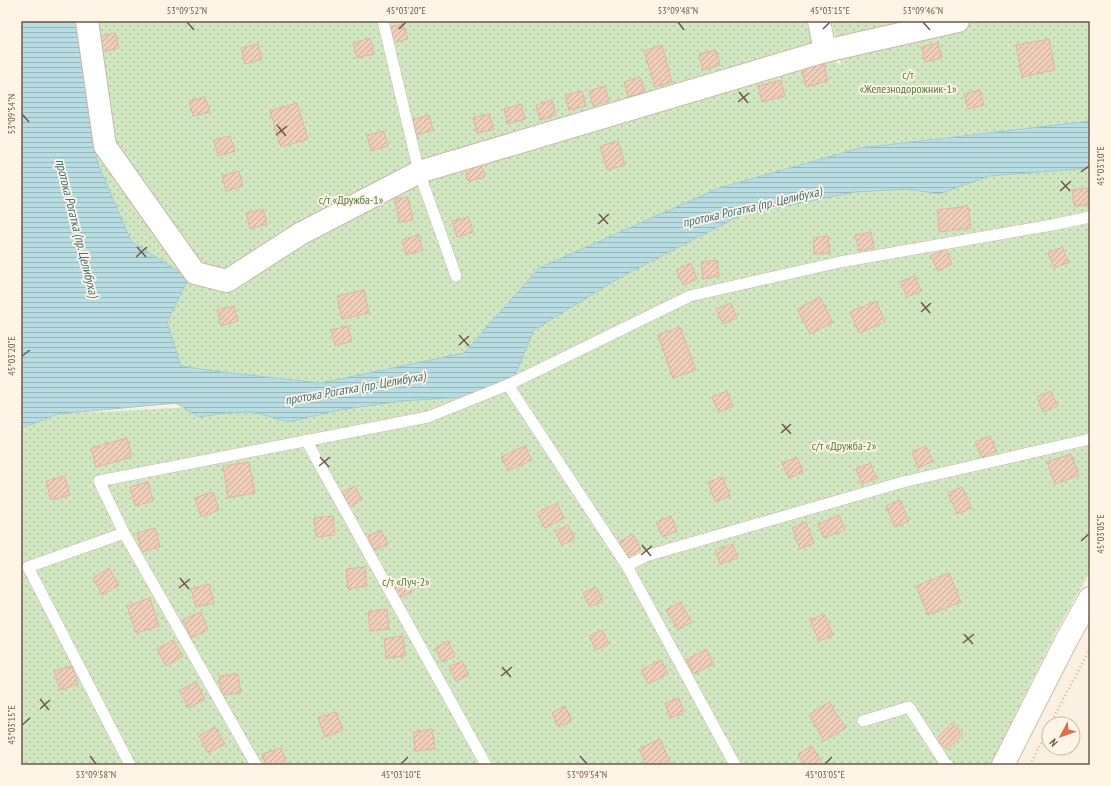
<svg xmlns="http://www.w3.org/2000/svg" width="1111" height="786" viewBox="0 0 1111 786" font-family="'PT Sans Narrow',sans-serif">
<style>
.grass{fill:url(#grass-dots)}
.water{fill:url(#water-rules);stroke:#9eccd4}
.building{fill:url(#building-hatch);stroke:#e1b59c}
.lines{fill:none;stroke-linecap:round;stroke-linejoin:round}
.lane-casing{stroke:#cbb8a9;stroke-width:12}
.street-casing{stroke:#cbb8a9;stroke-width:24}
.secondary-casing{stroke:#d0baa9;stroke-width:24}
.path{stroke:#d3b29e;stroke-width:2.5;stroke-dasharray:1 3;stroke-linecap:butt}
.lane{stroke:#fff;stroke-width:11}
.street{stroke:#fff;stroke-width:22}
.secondary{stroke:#fff;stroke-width:22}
.ticks{fill:none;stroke:#71574a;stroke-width:1.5}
.labels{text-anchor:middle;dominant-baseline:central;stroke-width:3.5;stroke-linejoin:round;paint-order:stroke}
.park-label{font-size:12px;fill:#557b45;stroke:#fef5e7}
.water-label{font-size:13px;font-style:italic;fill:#42737c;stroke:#fef5e7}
.neatline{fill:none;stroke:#71574a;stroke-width:1.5}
.ticks-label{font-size:10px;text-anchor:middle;fill:#71574a}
</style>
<defs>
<pattern id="grass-dots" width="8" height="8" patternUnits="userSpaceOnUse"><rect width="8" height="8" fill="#d1e7c1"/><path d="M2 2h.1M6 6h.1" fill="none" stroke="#aebe9f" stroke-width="1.8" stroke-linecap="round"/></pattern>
<pattern id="water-rules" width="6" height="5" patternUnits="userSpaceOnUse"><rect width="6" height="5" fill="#b7dde3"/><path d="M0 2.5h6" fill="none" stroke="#99b6ba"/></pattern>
<pattern id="building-hatch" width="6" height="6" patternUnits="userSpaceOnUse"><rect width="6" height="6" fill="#efcfbb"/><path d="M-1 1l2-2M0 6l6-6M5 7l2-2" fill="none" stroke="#c6ab9a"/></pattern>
</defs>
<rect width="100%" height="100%" fill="#fbf1e2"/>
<g class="grass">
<path d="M80 21H812L817 46 841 66 832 21H1090V121L1039 127 1013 133H982L860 148 468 354 428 367 321 383 222 372 181 366 167 322 189 278 131 241 97 161Z"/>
<path d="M1090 165V572L1057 630 990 765H738L628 563 515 385 526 325 605 272 749 211 855 192 992 170Z"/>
<path d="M505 391 622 568 731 765H21V428L59 414Z"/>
</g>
<path class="water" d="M21 21H80L97 161 131 241 189 278 167 322 181 366 222 372 321 383 464 353 539 268 719 188 860 148 1090 121V168L989 176 939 194 908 189 855 192 741 215 619 278 534 330 512 383 481 396 401 401 339 410 288 422 253 412 226 413 199 417 176 403 59 414 21 428Z"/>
<g class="building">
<path d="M403 24 408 39 391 43 387 28Z"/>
<path d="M115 33 119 48 102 52 98 37Z"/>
<path d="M370 38 374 54 357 58 353 43Z"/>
<path d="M1049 39 1055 70 1022 77 1016 45Z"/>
<path d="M938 43 942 58 925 62 921 47Z"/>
<path d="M258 44 262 59 245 64 241 48Z"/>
<path d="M662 45 672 82 655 87 644 51Z"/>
<path d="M716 50 720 65 703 70 699 54Z"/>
<path d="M822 57 828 81 806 87 800 63Z"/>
<path d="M640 77 645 92 628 97 624 82Z"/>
<path d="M781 80 785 96 762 102 758 86Z"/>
<path d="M605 86 609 101 593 106 589 91Z"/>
<path d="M980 90 984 105 968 109 964 94Z"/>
<path d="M582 91 586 106 569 110 565 95Z"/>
<path d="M205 97 210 112 193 116 189 101Z"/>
<path d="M552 100 556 115 540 120 536 105Z"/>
<path d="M297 103 308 139 281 147 270 111Z"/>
<path d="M521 104 525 119 508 124 504 109Z"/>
<path d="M489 114 494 129 477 133 473 118Z"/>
<path d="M429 115 433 130 417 135 412 120Z"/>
<path d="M384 131 388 146 371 151 367 135Z"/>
<path d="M230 136 235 151 218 156 214 140Z"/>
<path d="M618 141 625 165 607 170 600 146Z"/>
<path d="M480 161 485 177 468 181 464 166Z"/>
<path d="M239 171 243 186 226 191 222 176Z"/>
<path d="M1088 188 1090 205 1074 206 1072 190Z"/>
<path d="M408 197 413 220 399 222 395 199Z"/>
<path d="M968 206 971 228 939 232 937 210Z"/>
<path d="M263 209 267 224 250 229 246 213Z"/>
<path d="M469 217 473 232 457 237 452 221Z"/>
<path d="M871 232 874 248 859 251 855 235Z"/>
<path d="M419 235 423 250 406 255 402 240Z"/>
<path d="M828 236 830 253 814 254 813 238Z"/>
<path d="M1062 247 1069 262 1054 268 1048 253Z"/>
<path d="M946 249 952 264 938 271 931 256Z"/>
<path d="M717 260 719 276 703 279 701 262Z"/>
<path d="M691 263 697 279 683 285 676 270Z"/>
<path d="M915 276 921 291 907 297 900 282Z"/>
<path d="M364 290 369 313 342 319 337 296Z"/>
<path d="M820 297 833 322 810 334 797 309Z"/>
<path d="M876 301 885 322 859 333 850 312Z"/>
<path d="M731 303 737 318 723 324 716 309Z"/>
<path d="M234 306 238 321 221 326 217 310Z"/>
<path d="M348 326 352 341 335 346 331 330Z"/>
<path d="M680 327 696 370 673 378 658 335Z"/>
<path d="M727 391 733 406 719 412 712 397Z"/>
<path d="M1051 391 1058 406 1043 412 1037 397Z"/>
<path d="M990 436 997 451 982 458 975 442Z"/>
<path d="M127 438 132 457 96 467 91 448Z"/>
<path d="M525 446 532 460 508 471 501 457Z"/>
<path d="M926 446 933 461 918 468 912 452Z"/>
<path d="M1071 454 1079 475 1055 484 1047 462Z"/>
<path d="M797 457 803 472 789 478 782 463Z"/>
<path d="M249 462 255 493 228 498 223 466Z"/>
<path d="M870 463 877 478 862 484 856 469Z"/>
<path d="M65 476 70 495 51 500 46 481Z"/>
<path d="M723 477 730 496 715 502 708 482Z"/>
<path d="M148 482 153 501 135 506 130 487Z"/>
<path d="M355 486 362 500 349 507 342 492Z"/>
<path d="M962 487 972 508 957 514 948 493Z"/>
<path d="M213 492 219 510 201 517 195 498Z"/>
<path d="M900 500 909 521 895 527 886 506Z"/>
<path d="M557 503 564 518 545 528 537 513Z"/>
<path d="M839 515 845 530 824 538 818 524Z"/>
<path d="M333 516 335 535 316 537 314 518Z"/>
<path d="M671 516 677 531 663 537 656 522Z"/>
<path d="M806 522 814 543 800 549 792 528Z"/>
<path d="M568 525 575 539 562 545 555 531Z"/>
<path d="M155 528 160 547 142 552 137 533Z"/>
<path d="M381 530 388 544 374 551 368 536Z"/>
<path d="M633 534 641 549 627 557 619 542Z"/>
<path d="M733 544 738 558 720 564 715 550Z"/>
<path d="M365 567 367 586 348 589 346 569Z"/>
<path d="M109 568 119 585 102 595 93 578Z"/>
<path d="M949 573 961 602 928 615 916 586Z"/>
<path d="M405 578 412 592 399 598 392 584Z"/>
<path d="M209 584 214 603 196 607 191 589Z"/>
<path d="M596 587 603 601 590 607 583 593Z"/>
<path d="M150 598 159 626 136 633 127 606Z"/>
<path d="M680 602 692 622 678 630 666 610Z"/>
<path d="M387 609 389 629 370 631 368 612Z"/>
<path d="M201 612 208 630 191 638 183 620Z"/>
<path d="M824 614 833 635 819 641 810 620Z"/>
<path d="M602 630 609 644 596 650 589 636Z"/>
<path d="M403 636 405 656 386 658 384 639Z"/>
<path d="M173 640 183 656 166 666 157 649Z"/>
<path d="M448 641 455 656 442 662 435 648Z"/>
<path d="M706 649 714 664 694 674 686 660Z"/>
<path d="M661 660 668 674 648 684 641 670Z"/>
<path d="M462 661 469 675 456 681 449 667Z"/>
<path d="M72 666 78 684 60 690 54 671Z"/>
<path d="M238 674 241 693 222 695 219 676Z"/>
<path d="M196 682 205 699 189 708 179 691Z"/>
<path d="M679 698 684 713 670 718 665 703Z"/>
<path d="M829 702 846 728 824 741 809 715Z"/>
<path d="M565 706 572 721 558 727 552 713Z"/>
<path d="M336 712 343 730 325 737 318 718Z"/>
<path d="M952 723 963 734 947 750 936 739Z"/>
<path d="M215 727 225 744 208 753 199 736Z"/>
<path d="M432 729 435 749 415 751 413 732Z"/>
<path d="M660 739 671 765H646L639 749Z"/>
<path d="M812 746 823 765H805L798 754Z"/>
<path d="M281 748 287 765H266L262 754Z"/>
</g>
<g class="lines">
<defs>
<g id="lane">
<path d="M383 21 419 172 456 276"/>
<path d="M508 385 627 566 735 765"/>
<path d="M306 440 486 765"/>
<path d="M124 533 28 567 130 765"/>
<path d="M627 566 646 556 903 482 1090 439"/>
<path d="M863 721 909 707 945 763 948 765"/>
<path d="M256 765 124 533 99 481 428 417 512 383 690 296 840 262 1052 225 1090 217"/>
</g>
<g id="street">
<path d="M87 21 105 146 195 273 227 281 300 234 419 172 825 51 958 21"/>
<path d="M819 21 825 51"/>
</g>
<path id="secondary" d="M1003 765 1067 639 1090 598"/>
</defs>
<use href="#lane" class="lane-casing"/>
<use href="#street" class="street-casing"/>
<use href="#secondary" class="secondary-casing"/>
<g class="path">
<path d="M1050 724 1090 649"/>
<path d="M1030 765 1049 727"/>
</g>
<use href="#lane" class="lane"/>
<use href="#street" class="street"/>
<use href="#secondary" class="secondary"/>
</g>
<path class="ticks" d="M187 22 194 30M678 22 684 30M923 22 930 30M399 29 406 22M823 29 830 22M739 92 748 103M738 102 749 93M22 114 29 122M277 125 286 136M276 135 287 126M1081 172 1089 166M1061 181 1070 191M1060 191 1071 181M599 214 608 224M598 224 609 214M137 247 146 257M136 257 147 247M921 302 930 313M921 312 931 303M459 335 469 346M459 345 469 336M22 356 30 350M782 424 791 434M781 433 791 424M320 457 329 467M319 466 330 457M1081 541 1089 534M642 545 651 556M641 555 652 546M180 578 189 589M179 588 190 579M964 634 973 644M963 643 974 634M502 667 511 677M501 676 512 667M40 699 49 710M40 709 50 700M22 725 30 718M90 756 96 764M580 756 587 764M401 764 408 757M825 764 832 757"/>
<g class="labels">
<g class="park-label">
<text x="908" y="74">с/т<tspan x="908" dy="14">«Железнодорожник-1»</tspan></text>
<text x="351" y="199">с/т «Дружба-1»</text>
<text x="844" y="445">с/т «Дружба-2»</text>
<text x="406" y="581">с/т «Луч-2»</text>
</g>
<g class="water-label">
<text transform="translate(752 207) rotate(-13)">протока Рогатка (пр. Целибуха)</text>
<text transform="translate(77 228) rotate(76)">протока Рогатка (пр. Целибуха)</text>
<text transform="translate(355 388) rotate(-10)">протока Рогатка (пр. Целибуха)</text>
</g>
</g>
<rect width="1111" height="786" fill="none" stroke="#fef5e7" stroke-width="44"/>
<g transform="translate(1061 736) rotate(229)"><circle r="19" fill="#fef5e7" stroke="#c6b6a8"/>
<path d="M0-3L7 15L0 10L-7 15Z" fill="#e06c4c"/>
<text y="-6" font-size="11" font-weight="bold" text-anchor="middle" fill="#71574a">N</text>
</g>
<rect x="22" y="22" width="1067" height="742" class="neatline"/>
<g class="ticks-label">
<text x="187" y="14">53°09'52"N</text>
<text x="406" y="14">45°03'20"E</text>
<text x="678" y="14">53°09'48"N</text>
<text x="830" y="14">45°03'15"E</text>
<text x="923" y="14">53°09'46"N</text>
<text transform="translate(11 114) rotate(-90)" y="4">53°09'54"N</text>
<text transform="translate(1100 166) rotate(-90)" y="4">45°03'10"E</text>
<text transform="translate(11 356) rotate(-90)" y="4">45°03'20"E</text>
<text transform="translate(1100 534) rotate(-90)" y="4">45°03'05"E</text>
<text transform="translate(11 725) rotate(-90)" y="4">45°03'15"E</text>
<text x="96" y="778">53°09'58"N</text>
<text x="401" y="778">45°03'10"E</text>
<text x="587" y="778">53°09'54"N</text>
<text x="825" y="778">45°03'05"E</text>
</g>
</svg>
